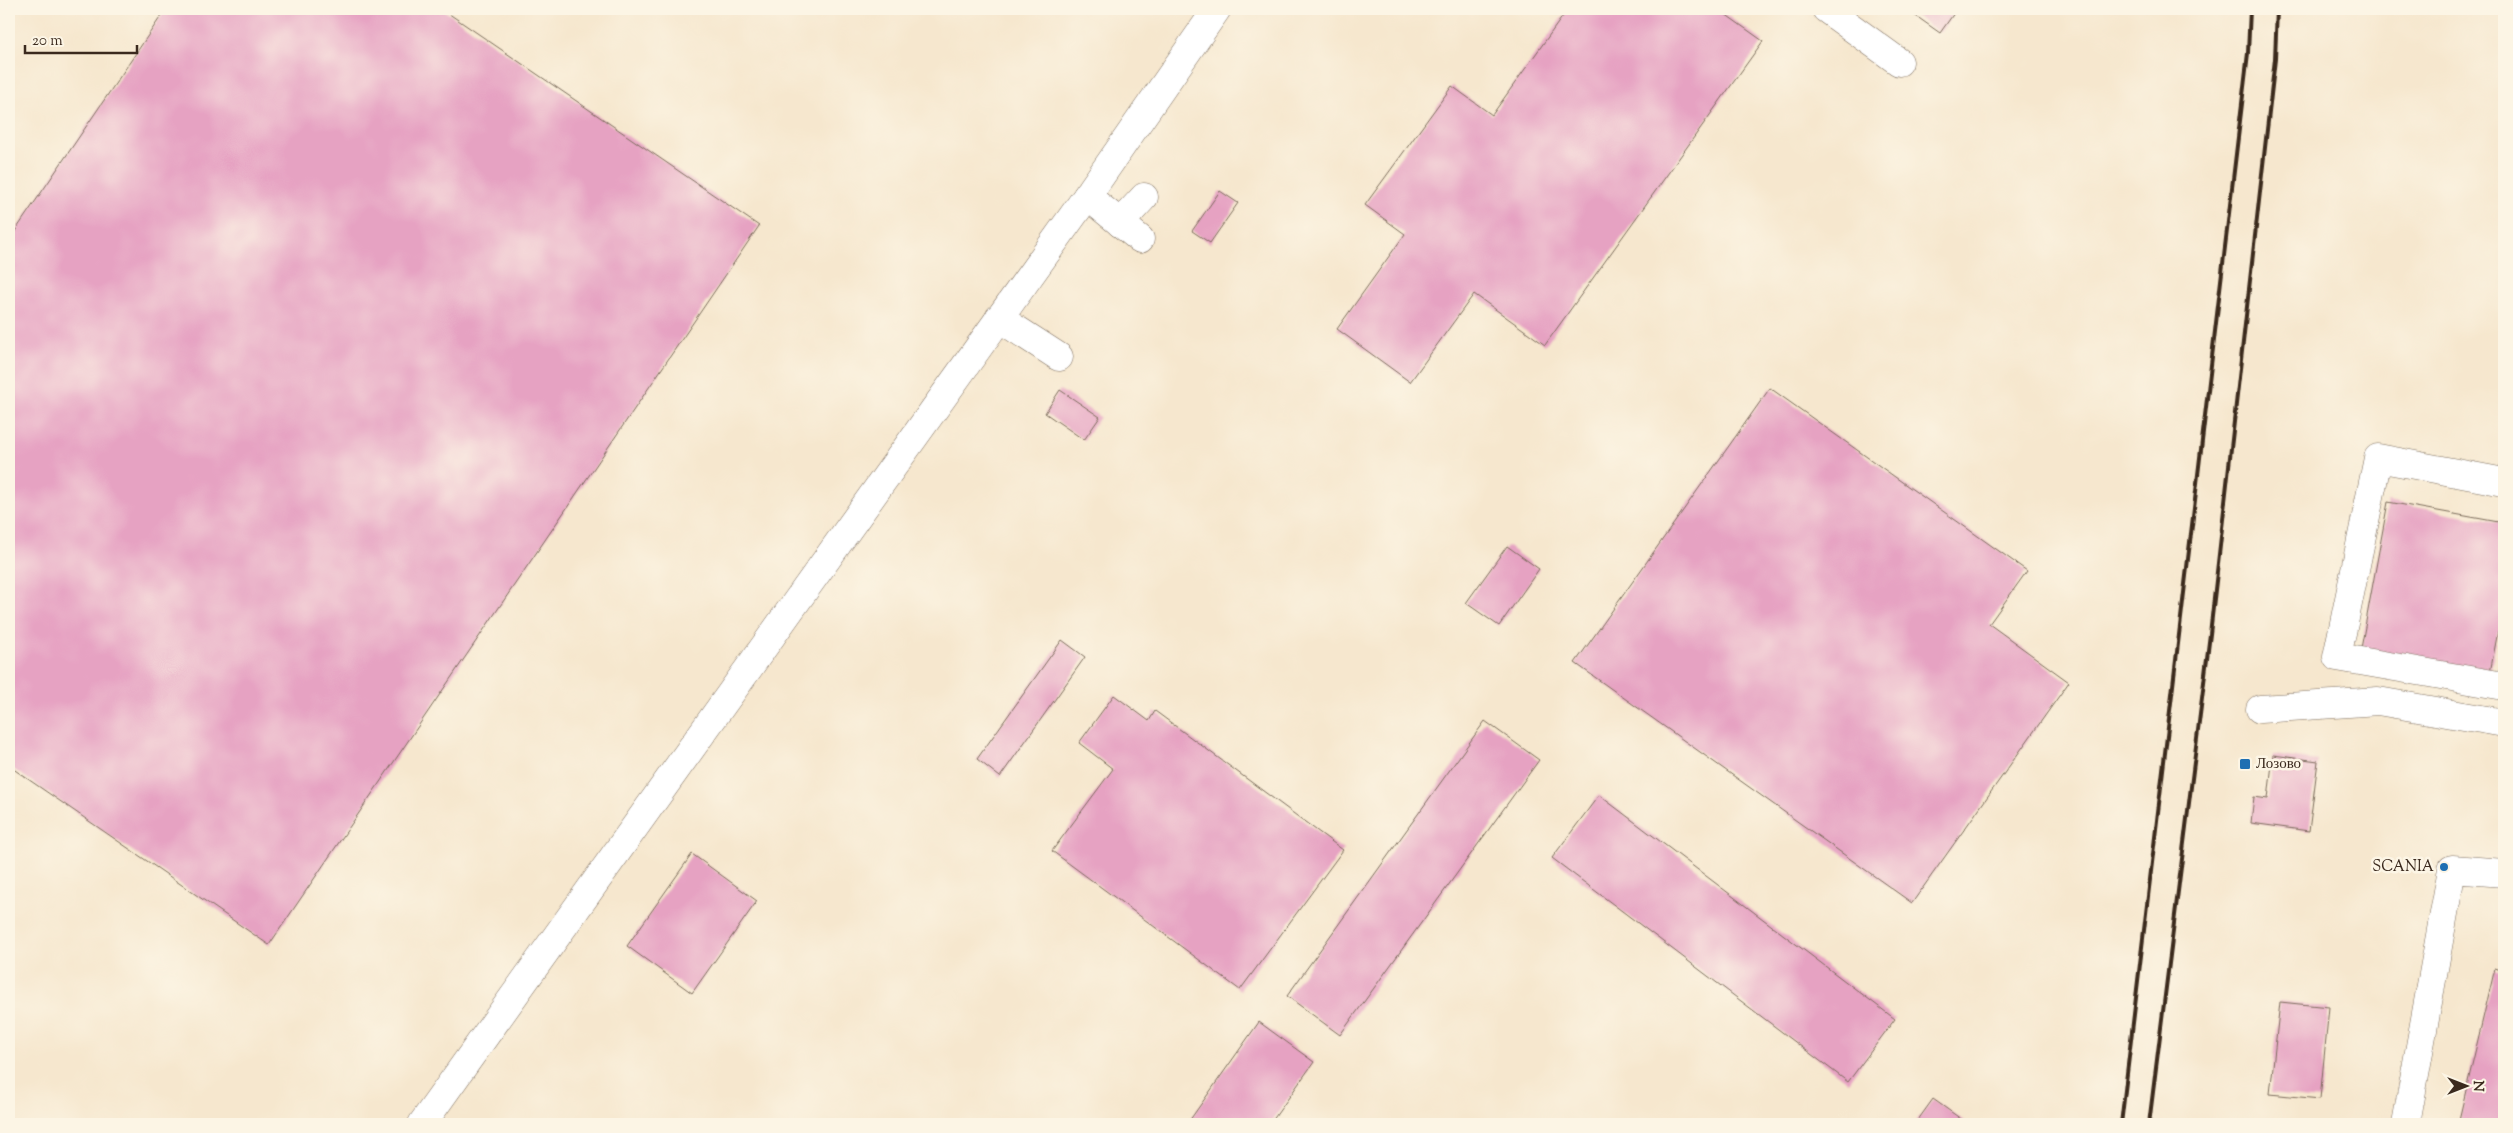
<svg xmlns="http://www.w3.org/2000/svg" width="2513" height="1133" viewBox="0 0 2513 1133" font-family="'Sorts Mill Goudy',serif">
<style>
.building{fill:#e6a2c2}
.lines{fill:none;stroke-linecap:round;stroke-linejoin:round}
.minor-casing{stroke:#7c6c5c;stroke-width:29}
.minor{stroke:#fff;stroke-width:28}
.rail{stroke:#3b2a1e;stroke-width:4}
.poi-dot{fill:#1f6fb2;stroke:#fcf5e5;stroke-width:2}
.labels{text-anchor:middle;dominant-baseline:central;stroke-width:5;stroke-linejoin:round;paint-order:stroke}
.poi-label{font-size:15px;fill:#3b2a1e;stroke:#fcf5e5;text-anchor:start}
</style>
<rect width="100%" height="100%" fill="#fcf5e5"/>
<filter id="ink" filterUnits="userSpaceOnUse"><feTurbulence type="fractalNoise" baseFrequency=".02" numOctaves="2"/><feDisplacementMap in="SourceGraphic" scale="10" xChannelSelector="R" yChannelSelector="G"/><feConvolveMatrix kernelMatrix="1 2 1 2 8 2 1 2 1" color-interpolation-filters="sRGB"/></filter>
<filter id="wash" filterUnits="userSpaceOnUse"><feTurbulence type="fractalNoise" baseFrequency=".0096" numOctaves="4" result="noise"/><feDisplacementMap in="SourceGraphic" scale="20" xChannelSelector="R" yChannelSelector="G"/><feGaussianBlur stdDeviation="1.12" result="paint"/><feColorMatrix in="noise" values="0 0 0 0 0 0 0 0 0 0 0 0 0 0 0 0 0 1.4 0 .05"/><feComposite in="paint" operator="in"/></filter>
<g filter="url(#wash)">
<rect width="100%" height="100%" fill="#f6e7ce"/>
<g id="blocks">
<g class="building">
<path d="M166 9H442L759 226 269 945 9 766V240Z"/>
<path d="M1568 9H1718L1763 41 1545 345 1474 294 1410 382 1337 329 1405 234 1365 205 1452 86 1492 115Z"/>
<path d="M1906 9H1957L1940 33Z"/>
<path d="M1220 191 1238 203 1210 243 1192 231Z"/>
<path d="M1770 388 2027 571 1989 624 2069 682 1912 903 1575 663Z"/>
<path d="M1060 390 1100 417 1084 440 1045 413Z"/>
<path d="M2388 502 2504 523V632L2498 631 2489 678 2360 654Z"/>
<path d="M1507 546 1539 569 1499 626 1466 603Z"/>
<path d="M1062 640 1085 657 1000 777 977 759Z"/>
<path d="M1114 695 1149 721 1155 711 1343 850 1240 990 1052 851 1113 769 1079 743Z"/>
<path d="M1485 721 1539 760 1340 1035 1287 996Z"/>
<path d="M2273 755 2318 761 2309 831 2251 823 2254 797 2268 799Z"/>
<path d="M1599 795 1895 1019 1848 1082 1552 858Z"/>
<path d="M692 854 757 901 692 993 627 946Z"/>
<path d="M2495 968 2504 971V1124H2458Z"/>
<path d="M2280 1002 2329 1007 2320 1099 2270 1094Z"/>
<path d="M1259 1022 1314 1062 1270 1124H1187Z"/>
<path d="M1933 1099 1968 1124H1915Z"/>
</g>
</g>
</g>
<g filter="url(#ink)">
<use href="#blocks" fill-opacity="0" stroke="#7c6c5c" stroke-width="1"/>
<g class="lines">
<defs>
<g id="minor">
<path d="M1826 9 1899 62"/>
<path d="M1087 196 1140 239"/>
<path d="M1120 223 1144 197"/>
<path d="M999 318 1059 357"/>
<path d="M2504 482 2378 458 2337 657 2504 686"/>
<path d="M2260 709 2378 701 2504 723"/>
<path d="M422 1124 1087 196 1217 9"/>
<path d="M2406 1124 2452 869 2504 873"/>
</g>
</defs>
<use href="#minor" class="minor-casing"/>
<use href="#minor" class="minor"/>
<g class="rail">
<path d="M2121 1124 2248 53 2250 9"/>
<path d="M2149 1124 2210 634 2275 59 2277 9"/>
</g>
</g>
</g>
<g class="poi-dot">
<rect x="2239" y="758" width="12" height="12" rx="2.5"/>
<circle cx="2444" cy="867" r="5"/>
</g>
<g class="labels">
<g class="poi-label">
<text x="2256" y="764">Лозово</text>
<text x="2434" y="867" text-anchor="end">SCANIA</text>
</g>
</g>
<rect width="2513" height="1133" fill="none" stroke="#fcf5e5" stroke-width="30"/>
<g transform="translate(2466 1086) rotate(90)" stroke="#fcf5e5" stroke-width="4" paint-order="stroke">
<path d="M0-4L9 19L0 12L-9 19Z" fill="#3b2a1e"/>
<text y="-8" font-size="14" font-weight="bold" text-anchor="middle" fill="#3b2a1e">N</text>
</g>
<path d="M25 45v8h112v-8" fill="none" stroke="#3b2a1e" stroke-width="2.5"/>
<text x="32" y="45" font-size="15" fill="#3b2a1e" stroke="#fcf5e5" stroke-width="4" paint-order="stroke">20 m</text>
</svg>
